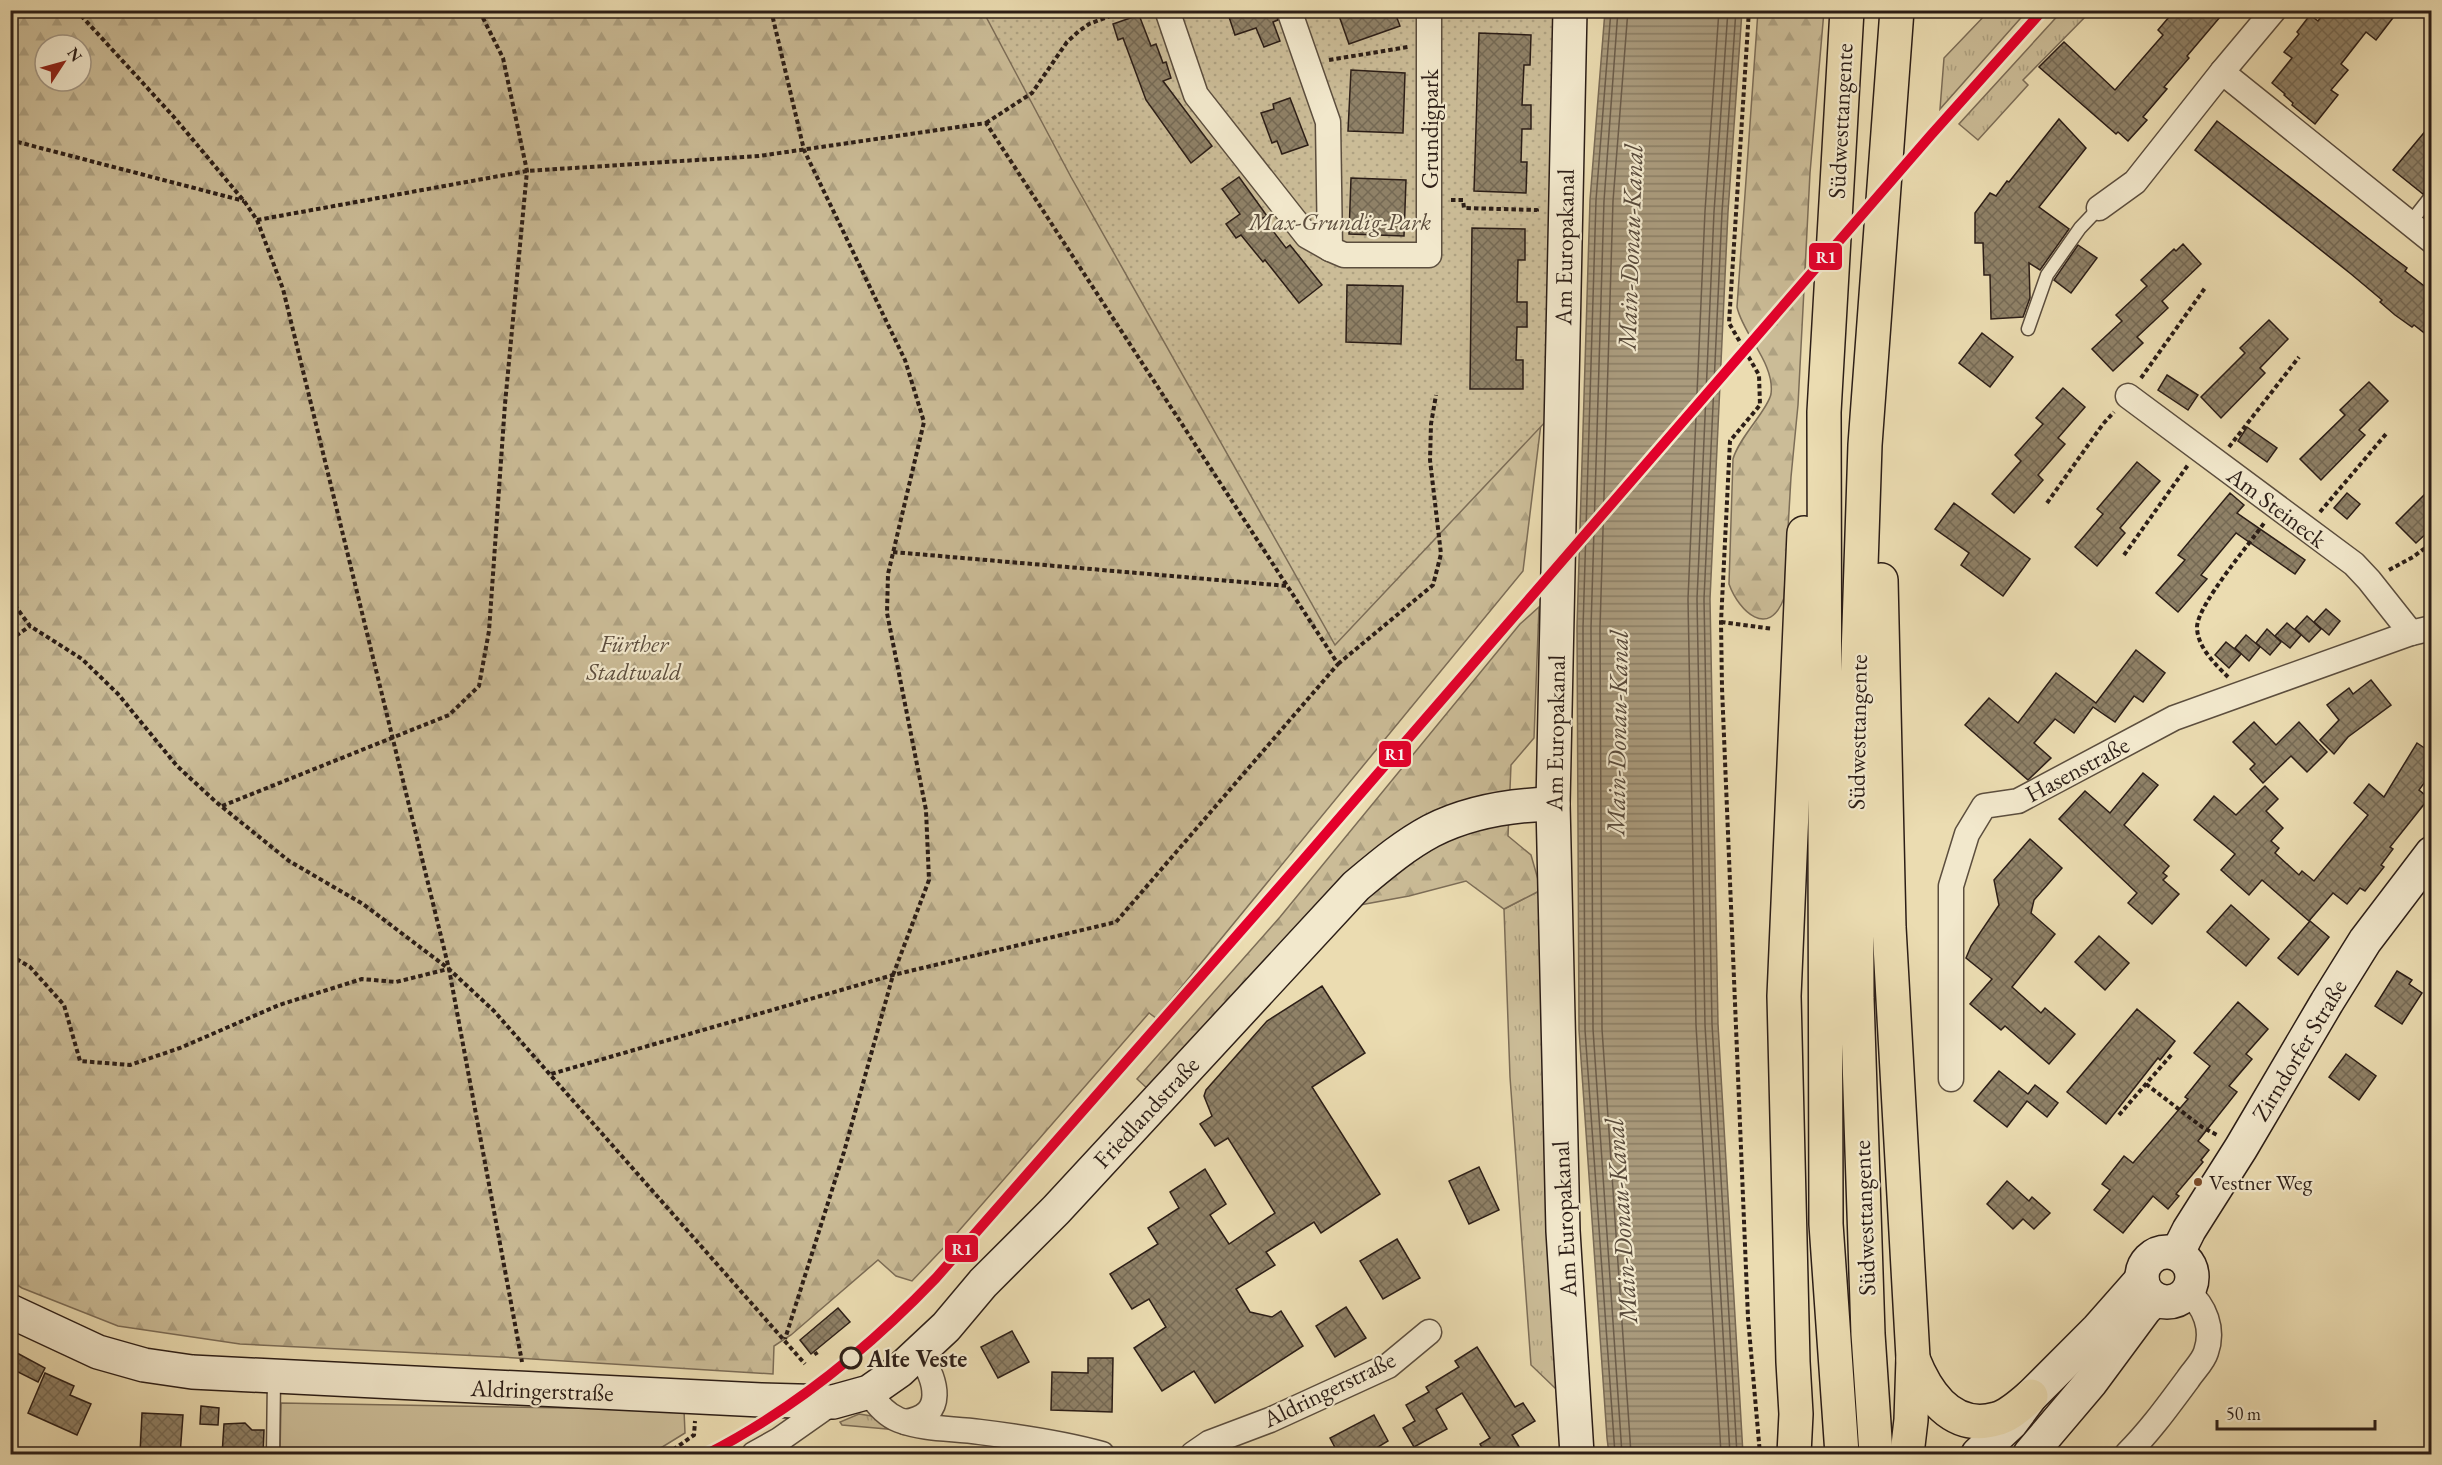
<svg xmlns="http://www.w3.org/2000/svg" width="2442" height="1465" viewBox="0 0 2442 1465" font-family="'EB Garamond',serif">
<style>
.grass{fill:url(#grass-tufts);stroke:#7c6d57;stroke-width:1.5}
.forest{fill:url(#forest-firs);stroke:#7c6d57;stroke-width:1.5;fill-rule:evenodd}
.park{fill:url(#park-dots);stroke:#7c6d57;stroke-width:1.5}
.garden{fill:#cbbc97;stroke:#7c6d57;stroke-width:1.5}
.water{fill:url(#water-rules);stroke:#786954;stroke-width:1.5}
.lines{fill:none;stroke-linecap:round;stroke-linejoin:round}
.shore{stroke:#6b5c4a;stroke-width:1.5}
.building{fill:url(#building-cross-hatch);stroke:#2c1e17;stroke-width:1.5}
.service-casing{stroke:#5c4e3e;stroke-width:15}
.minor-casing{stroke:#5c4e3e;stroke-width:27}
.secondary-casing{stroke:#2c1e17;stroke-width:36}
.trunk-casing{stroke:#2c1e17;stroke-width:36}
.path{stroke:#2c1e17;stroke-width:4;stroke-dasharray:4.5 3;stroke-linecap:butt}
.service{stroke:#f2e8cc;stroke-width:12}
.minor{stroke:#f2e8cc;stroke-width:24}
.secondary{stroke:#f2e8cc;stroke-width:33}
.trunk{stroke:#ebdcb1;stroke-width:33}
.rail-1-casing{stroke:#f2e8cc;stroke-width:15}
.rail-1{stroke:#e4002b;stroke-width:10}
.bus-dot{fill:#7a4b2a;stroke:#f2e8cc;stroke-width:2}
.stop-dot{fill:#f2e8cc;stroke:#2c1e17;stroke-width:3}
.labels{text-anchor:middle;dominant-baseline:central;stroke-width:4.5;stroke-linejoin:round;paint-order:stroke}
.bus-label{font-size:22px;fill:#2c1e17;stroke:#f2e8cc;text-anchor:start}
.street-label{font-size:24px;fill:#2c1e17;stroke:#f2e8cc}
.park-label{font-size:24px;font-style:italic;fill:#5c4d3d;stroke:#f2e8cc}
.stop-label{font-size:24px;font-weight:bold;fill:#2c1e17;stroke:#f2e8cc;text-anchor:start}
.water-label{font-size:26px;font-style:italic;fill:#584a3b;stroke:#f2e8cc}
.line-badge{stroke:#f2e8cc;stroke-width:2}
.badge-label{font-size:16px;text-anchor:middle;font-weight:bold;fill:#fff}
</style>
<defs>
<pattern id="grass-tufts" width="24" height="20" patternUnits="userSpaceOnUse" patternTransform="scale(1.5)"><rect width="24" height="20" fill="#cbbc97"/><path d="M3 7l-1-3M5 7V3M7 7l1-3M15 17l-1-3M17 17v-4M19 17l1-3" fill="none" stroke="#aea181"/></pattern>
<pattern id="forest-firs" width="22" height="20" patternUnits="userSpaceOnUse" patternTransform="scale(1.5)"><rect width="22" height="20" fill="#cbbc97"/><path d="M5 1l3.5 6h-7zM16 11l3.5 6h-7z" fill="#aea181"/></pattern>
<pattern id="park-dots" width="8" height="8" patternUnits="userSpaceOnUse" patternTransform="scale(1.5)"><rect width="8" height="8" fill="#cbbc97"/><path d="M2 2h.1M6 6h.1" fill="none" stroke="#aea181" stroke-width="1.8" stroke-linecap="round"/></pattern>
<pattern id="water-rules" width="6" height="5" patternUnits="userSpaceOnUse" patternTransform="scale(1.5)"><rect width="6" height="5" fill="#aa9b7d"/><path d="M0 2.5h6" fill="none" stroke="#8b7e65"/></pattern>
<pattern id="building-cross-hatch" width="8" height="8" patternUnits="userSpaceOnUse" patternTransform="scale(1.5)"><rect width="8" height="8" fill="#8f8167"/><path d="M0 0l8 8M0 8l8-8" fill="none" stroke="#756954"/></pattern>
</defs>
<rect width="100%" height="100%" fill="#ebdcb1"/>
<filter id="stains"><feTurbulence type="fractalNoise" baseFrequency=".00333" numOctaves="4"/><feColorMatrix values="0 0 0 0 .2 0 0 0 0 .09 0 0 0 0 .02 0 0 0 .5 -.17"/></filter>
<radialGradient id="worn" r=".72"><stop offset=".6" stop-color="#630" stop-opacity="0"/><stop offset="1" stop-color="#630" stop-opacity=".3"/></radialGradient>
<g class="grass">
<path d="M2063 10 2091 11 2023 80 2028 85 1978 140 1959 124Z"/>
<path d="M1989 11H2027L1940 109 1944 58Z"/>
<path d="M1541 890 1556 1389 1531 1365 1510 1077 1504 909Z"/>
<path d="M859 1414 878 1417 898 1430 842 1425 840 1422Z"/>
</g>
<g class="forest">
<path d="M11 11H984L1543 407 1523 571 1156 1018 1149 1013 950 1241 912 1281 896 1276 878 1260 791 1335 774 1346 773 1374 501 1357 240 1344 118 1326 22 1288 11 1281ZM45 45H81V81H45Z"/>
<path d="M1758 11H1824L1810 173 1798 405 1791 477 1784 598C1769 639 1739 612 1729 584L1733 459C1739 437 1768 410 1771 394 1775 363 1743 335 1737 307Z"/>
<path d="M1539 607 1534 738 1511 765 1508 836 1531 855 1541 890 1504 909 1466 881 1409 896 1311 914 1148 1089 1137 1079 1280 917 1520 624Z"/>
</g>
<path class="park" d="M983 11H1553L1549 418 1335 645 1071 177Z"/>
<path class="garden" d="M281 1403 684 1410 685 1433 651 1454H280Z"/>
<path class="water" d="M1605 11H1742L1728 212 1710 599 1718 1024 1743 1454H1609L1607 1438 1579 1030 1577 627 1590 200Z"/>
<g class="lines">
<g class="shore">
<path d="M1611 10 1596 200 1583 628 1585 1030 1615 1454"/>
<path d="M1618 10 1604 201 1591 628 1593 1029 1622 1454"/>
<path d="M1628 10 1613 201 1600 628 1602 1029 1631 1454"/>
<path d="M1719 10 1705 211 1688 599 1696 1025 1721 1454"/>
<path d="M1728 10 1714 212 1697 599 1705 1025 1730 1454"/>
<path d="M1736 10 1722 212 1704 599 1712 1024 1737 1454"/>
</g>
</g>
<g class="building">
<path d="M1238 10H1275L1278 20 1273 22 1280 41 1264 47 1256 28 1235 35 1228 14Z"/>
<path d="M1337 10H1394L1400 26 1349 44Z"/>
<path d="M2175 10H2226L2187 56 2189 58 2164 87 2167 89 2143 117 2147 120 2128 141 2118 132 2116 134 2039 67 2064 42 2115 90 2163 35 2158 30Z"/>
<path d="M2326 10H2399L2376 40 2366 32 2341 64 2348 70 2331 90 2338 95 2315 124 2292 105 2293 103 2284 95 2285 94 2272 83 2292 58 2284 52 2299 34 2297 32 2310 15 2318 21Z"/>
<path d="M1139 15 1151 46 1156 44 1163 63 1166 62 1171 78 1163 81 1212 146 1191 163 1146 100 1123 38 1118 40 1113 24Z"/>
<path d="M1479 33 1531 35 1530 65H1524L1522 105H1531V129H1522L1521 162H1527L1526 193 1474 191Z"/>
<path d="M1351 70 1405 73 1403 133 1348 131Z"/>
<path d="M1290 98 1308 145 1282 154 1277 141 1272 143 1261 113 1274 109 1273 104Z"/>
<path d="M2059 119 2086 148 2039 207 2069 229 2040 270 2029 263 2030 298 2023 317 1991 319 1990 275H1984L1983 243H1975V213L1990 193 1996 196 2007 181 2009 182Z"/>
<path d="M2217 121 2391 256 2407 268 2405 271 2432 292V339L2414 325 2412 327 2395 315 2380 302 2382 300 2351 274 2195 150Z"/>
<path d="M2432 123V187L2423 194 2393 170Z"/>
<path d="M1239 177 1267 216 1263 218 1286 248 1290 245 1322 285 1299 303 1265 260 1263 262 1241 235 1236 238 1226 224 1240 214 1222 189Z"/>
<path d="M1351 178 1406 180 1404 236 1349 234Z"/>
<path d="M1472 228 1525 229V260H1518L1517 302H1527V327H1517L1516 360H1523V389H1470Z"/>
<path d="M2183 244 2201 264 2162 301 2168 308 2137 337 2143 343 2113 371 2092 349 2122 321 2116 315 2147 286 2141 280 2174 249 2176 251Z"/>
<path d="M2078 245 2097 258 2071 293 2054 280Z"/>
<path d="M1347 285 1403 286 1401 344 1346 342Z"/>
<path d="M2269 320 2288 339 2260 368 2265 373 2221 418 2201 397 2245 353 2240 348Z"/>
<path d="M1982 333 2013 357 1990 387 1959 363Z"/>
<path d="M2167 375 2198 395 2188 410 2158 390Z"/>
<path d="M2369 382 2388 401 2359 430 2365 435 2321 480 2300 459 2345 415 2340 410Z"/>
<path d="M2063 388 2085 407 2058 438 2065 444 2038 475 2043 480 2014 513 1992 494 2021 461 2015 455 2043 424 2036 418Z"/>
<path d="M2247 427 2277 448 2267 462 2238 441Z"/>
<path d="M2137 462 2160 481 2120 528 2125 533 2097 566 2075 547 2103 514 2097 509Z"/>
<path d="M2432 487V528L2416 543 2396 523Z"/>
<path d="M2230 493 2244 505 2237 513 2305 560 2295 574 2236 533 2201 575 2207 579 2178 612 2156 593 2185 560 2178 555Z"/>
<path d="M2347 493 2360 504 2347 519 2334 508Z"/>
<path d="M1954 503 2030 559 2003 596 1961 565 1969 553 1935 529Z"/>
<path d="M2326 609 2340 621 2329 635 2314 622Z"/>
<path d="M2307 616 2321 629 2309 642 2295 629Z"/>
<path d="M2287 623 2301 635 2290 648 2275 636Z"/>
<path d="M2267 629 2281 642 2270 655 2256 643Z"/>
<path d="M2246 635 2260 647 2249 661 2235 648Z"/>
<path d="M2226 642 2241 654 2229 668 2215 655Z"/>
<path d="M2136 650 2165 673 2143 702 2134 696 2115 722 2093 707 2074 733 2055 719 2034 743 2051 758 2028 780 1965 725 1989 698 2018 723 2056 673 2096 703Z"/>
<path d="M2371 680 2391 705 2348 737 2334 754 2320 740 2339 720 2327 705 2349 688 2353 694Z"/>
<path d="M2254 722 2276 745 2299 722 2327 752 2307 772 2291 756 2263 783 2250 769 2255 764 2233 742Z"/>
<path d="M2417 743 2432 753V772L2419 790 2429 798 2390 847 2393 849 2381 865 2384 867 2365 891 2360 888 2347 904 2333 893 2309 921 2262 880 2249 895 2221 870 2235 854 2194 820 2214 796 2236 815 2265 786 2278 799 2266 811 2283 828 2271 841 2279 848 2275 853 2299 875 2302 871 2314 881 2368 815 2354 803 2369 784 2384 797Z"/>
<path d="M2143 773 2158 785 2124 825 2169 866 2163 873 2167 876 2163 880 2179 894 2152 924 2128 903 2137 893 2059 819 2085 791 2110 813Z"/>
<path d="M2030 839 2062 868 2034 900 2031 913 2055 934 2012 987 2041 1013 2045 1008 2075 1034 2049 1064 2005 1026 2001 1030 1970 1004 1992 979 1966 958 1971 946 1999 905 1994 880Z"/>
<path d="M2231 905 2269 939 2246 966 2207 932Z"/>
<path d="M2310 921 2329 937 2298 975 2278 958Z"/>
<path d="M2099 936 2129 963 2105 990 2075 962Z"/>
<path d="M2397 971 2412 980 2409 984 2422 993 2402 1024 2375 1006Z"/>
<path d="M1322 986 1365 1053 1312 1087 1380 1194 1321 1233 1314 1222 1266 1252 1275 1265 1236 1289 1250 1312 1272 1317 1281 1311 1303 1346 1215 1403 1194 1371 1162 1391 1134 1348 1166 1327 1149 1299 1132 1309 1110 1274 1158 1244 1148 1228 1179 1208 1170 1192 1205 1169 1226 1204 1210 1215 1229 1244 1275 1213 1228 1138 1215 1146 1200 1124 1212 1116 1204 1096 1206 1090 1267 1021Z"/>
<path d="M2238 1002 2268 1029 2246 1054 2252 1059 2229 1086 2237 1092 2198 1141 2209 1150 2201 1160 2203 1162 2176 1194 2179 1196 2168 1209 2153 1196 2123 1233 2094 1210 2110 1190 2102 1184 2124 1156 2133 1163 2188 1099 2185 1097 2210 1066 2194 1053Z"/>
<path d="M2137 1009 2175 1041 2160 1060 2158 1058 2106 1124 2067 1092Z"/>
<path d="M2346 1054 2376 1076 2359 1100 2329 1077Z"/>
<path d="M1999 1071 2028 1094 2035 1085 2058 1103 2047 1117 2027 1101 2007 1127 1974 1101Z"/>
<path d="M1479 1167 1499 1210 1469 1224 1449 1181Z"/>
<path d="M2007 1181 2029 1201 2032 1197 2050 1213 2034 1229 2023 1219 2013 1229 1987 1204Z"/>
<path d="M1397 1239 1420 1278 1383 1299 1360 1261Z"/>
<path d="M1346 1307 1366 1338 1335 1357 1316 1326Z"/>
<path d="M838 1308 850 1322 811 1354 800 1340Z"/>
<path d="M1012 1331 1029 1362 998 1378 981 1347Z"/>
<path d="M1477 1347 1515 1407 1523 1403 1535 1421 1512 1435 1524 1455H1486L1480 1444 1490 1438 1462 1393 1436 1409 1447 1429 1414 1447 1403 1428 1415 1421 1406 1405 1429 1392 1426 1387 1459 1367 1455 1361Z"/>
<path d="M17 1353 45 1368 38 1382 10 1368Z"/>
<path d="M1088 1358H1113L1112 1412 1051 1410 1052 1372 1088 1373Z"/>
<path d="M45 1373 74 1386 70 1395 91 1404 77 1435 28 1413Z"/>
<path d="M201 1406 219 1408 218 1425 200 1424Z"/>
<path d="M142 1413 183 1415 180 1455 140 1453Z"/>
<path d="M1374 1415 1388 1441 1373 1450 1375 1455H1339L1330 1438Z"/>
<path d="M245 1423 252 1430H264L263 1455H222L224 1424Z"/>
</g>
<g class="lines">
<defs>
<g id="service">
<path d="M2410 223 2432 195"/>
<path d="M2028 329 2047 275 2080 228 2099 208"/>
<path d="M273 1454 274 1379"/>
</g>
<g id="minor">
<path d="M1167 10 1196 95 1307 236 1330 249"/>
<path d="M1289 10 1328 122 1330 249 1344 255H1429V16L1427 10"/>
<path d="M2222 72 2432 241"/>
<path d="M2099 208 2135 182 2222 72 2274 10"/>
<path d="M2128 396 2354 564 2369 580 2411 633"/>
<path d="M1951 1079V886L1967 834 1984 806 2018 801 2174 718 2411 633 2432 628"/>
<path d="M869 1392C876 1403 886 1415 899 1420 926 1430 952 1428 980 1432 1021 1437 1062 1443 1102 1454"/>
<path d="M905 1422C948 1416 936 1379 919 1354"/>
<path d="M754 1454 779 1440 833 1402"/>
<path d="M1193 1454 1209 1443 1270 1420 1388 1366 1429 1332"/>
<path d="M2127 1454C2150 1431 2168 1406 2188 1379 2193 1371 2203 1362 2206 1352 2214 1329 2205 1306 2187 1291"/>
</g>
<g id="secondary">
<path d="M1570 10 1553 804 1563 1231 1577 1454"/>
<circle cx="2167" cy="1277" r="25"/>
<path d="M2177 1254 2189 1230 2241 1148 2327 1002 2365 941 2432 853"/>
<path d="M10 1311 98 1352 144 1365 192 1372 761 1400 833 1402 869 1392 899 1371 946 1327 983 1283 1056 1210 1356 886C1380 866 1403 846 1431 831 1468 812 1512 805 1553 804"/>
<path d="M1978 1454 2011 1423 2031 1396 2098 1329 2142 1279"/>
<path d="M2030 1454 2091 1382 2145 1309 2155 1299"/>
</g>
<g id="trunk">
<path d="M1881 580 1889 927 1913 1358 1911 1420 1907 1454"/>
<path d="M1913 1359C1927 1394 1952 1432 1996 1419 2009 1416 2020 1405 2031 1396"/>
<path d="M1794 1454 1796 1414 1793 1362 1784 996 1804 533"/>
<path d="M1842 1454 1826 1224 1824 412 1847 10"/>
<path d="M1876 1454 1868 1334 1857 998 1856 717 1865 445 1897 10"/>
</g>
</defs>
<use href="#service" class="service-casing"/>
<use href="#minor" class="minor-casing"/>
<use href="#secondary" class="secondary-casing"/>
<use href="#trunk" class="trunk-casing"/>
<g class="path">
<path d="M76 10 173 116 244 201 257 220 283 289 449 969 522 1362"/>
<path d="M771 10 804 150 905 360 924 422 888 574 887 613 926 810 929 880 893 975 844 1152 785 1339"/>
<path d="M1749 10 1729 323 1759 375 1760 405 1730 441 1721 622 1722 688 1748 1318 1760 1454"/>
<path d="M1329 60 1408 47"/>
<path d="M986 123 1032 93 1067 42 1079 31 1089 24 1126 10"/>
<path d="M10 140 244 201"/>
<path d="M1451 200H1463L1464 208 1537 210V214"/>
<path d="M257 220 527 171 759 156 986 123 1338 664 1116 922 893 975 551 1074"/>
<path d="M2141 378 2205 288"/>
<path d="M2229 447 2299 357"/>
<path d="M2047 503 2103 424 2114 412"/>
<path d="M2320 512 2386 434"/>
<path d="M893 552 1288 586"/>
<path d="M2124 555 2188 465"/>
<path d="M2389 570 2413 557 2432 543"/>
<path d="M10 599 30 626 82 659 118 694 177 766 216 802 289 861 363 904 449 969 494 1011 805 1364"/>
<path d="M1721 622 1773 629"/>
<path d="M10 640 30 626"/>
<path d="M1338 664 1433 585 1441 554 1430 460 1431 424 1436 395"/>
<path d="M2228 677C2216 665 2197 647 2197 627 2198 604 2249 545 2264 523"/>
<path d="M222 806 449 715 479 686 489 631 505 404 527 171 503 58 479 10"/>
<path d="M10 955 30 967 64 1005 80 1061 130 1065 180 1048 279 1005 362 979 396 982 448 969"/>
<path d="M2146 1084 2202 1127 2219 1136"/>
<path d="M2119 1115 2172 1054"/>
<path d="M815 1352 817 1355"/>
<path d="M667 1454 694 1435 695 1421"/>
</g>
<use href="#service" class="service"/>
<use href="#minor" class="minor"/>
<use href="#secondary" class="secondary"/>
<use href="#trunk" class="trunk"/>
<defs>
<path id="rail-1" d="M707 1454C793 1410 869 1348 936 1278L1303 860 1931 135 2043 10"/>
</defs>
<use href="#rail-1" class="rail-1-casing"/>
<use href="#rail-1" class="rail-1"/>
</g>
<circle class="bus-dot" cx="2198" cy="1182" r="5"/>
<circle class="stop-dot" cx="851" cy="1358" r="10"/>
<g class="labels">
<g class="bus-label">
<text x="2209" y="1182">Vestner Weg</text>
</g>
<g class="street-label">
<text transform="translate(1840 121) rotate(-87)">Südwesttangente</text>
<text transform="translate(1429 129) rotate(-90)">Grundigpark</text>
<text transform="translate(1564 247) rotate(-89)">Am Europakanal</text>
<text transform="translate(2277 507) rotate(37)">Am Steineck</text>
<text transform="translate(1857 732) rotate(-89)">Südwesttangente</text>
<text transform="translate(1555 733) rotate(-89)">Am Europakanal</text>
<text transform="translate(2077 769) rotate(-28)">Hasenstraße</text>
<text transform="translate(2299 1050) rotate(-59)">Zirndorfer Straße</text>
<text transform="translate(1146 1112) rotate(-47)">Friedlandstraße</text>
<text transform="translate(1864 1218) rotate(-92)">Südwesttangente</text>
<text transform="translate(1564 1219) rotate(-93)">Am Europakanal</text>
<text transform="translate(1329 1389) rotate(-26)">Aldringerstraße</text>
<text transform="translate(542 1390) rotate(2)">Aldringerstraße</text>
</g>
<g class="park-label">
<text x="1340" y="221">Max-Grundig-Park</text>
<text x="634" y="643">Fürther<tspan x="634" dy="28">Stadtwald</tspan></text>
</g>
<g class="stop-label">
<text x="867" y="1358">Alte Veste</text>
</g>
<g class="water-label">
<text transform="translate(1630 247) rotate(-88)">Main-Donau-Kanal</text>
<text transform="translate(1617 733) rotate(-89)">Main-Donau-Kanal</text>
<text transform="translate(1621 1221) rotate(-94)">Main-Donau-Kanal</text>
</g>
</g>
<g class="line-badge">
<rect x="1808" y="242" width="35" height="29" rx="6" fill="#e4002b"/>
<rect x="1378" y="740" width="34" height="28" rx="6" fill="#e4002b"/>
<rect x="944" y="1234" width="35" height="29" rx="6" fill="#e4002b"/>
</g>
<g class="badge-label">
<text x="1826" y="263">R1</text>
<text x="1395" y="760">R1</text>
<text x="962" y="1255">R1</text>
</g>
<rect width="2442" height="1465" fill="none" stroke="#ebdcb1" stroke-width="36"/>
<rect x="12" y="12" width="2418" height="1441" fill="none" stroke="#2c1e17" stroke-width="3"/>
<rect x="18" y="18" width="2406" height="1429" fill="none" stroke="#2c1e17" stroke-width="1.5"/>
<g transform="translate(63 63) rotate(54)"><circle r="28" fill="#f2e8cc" stroke="#a39784" stroke-width="1.5"/>
<path d="M0-4.5L10 22L0 15L-10 22Z" fill="#8f2418"/>
<text y="-9" font-size="16" font-weight="bold" text-anchor="middle" fill="#2c1e17">N</text>
</g>
<path d="M2217 1420v9h158v-9" fill="none" stroke="#2c1e17" stroke-width="3"/>
<text x="2226" y="1420" font-size="18" fill="#2c1e17" stroke="#f2e8cc" stroke-width="4.5" paint-order="stroke">50 m</text>
<rect width="100%" height="100%" filter="url(#stains)"/>
<rect width="100%" height="100%" fill="url(#worn)"/>
</svg>
